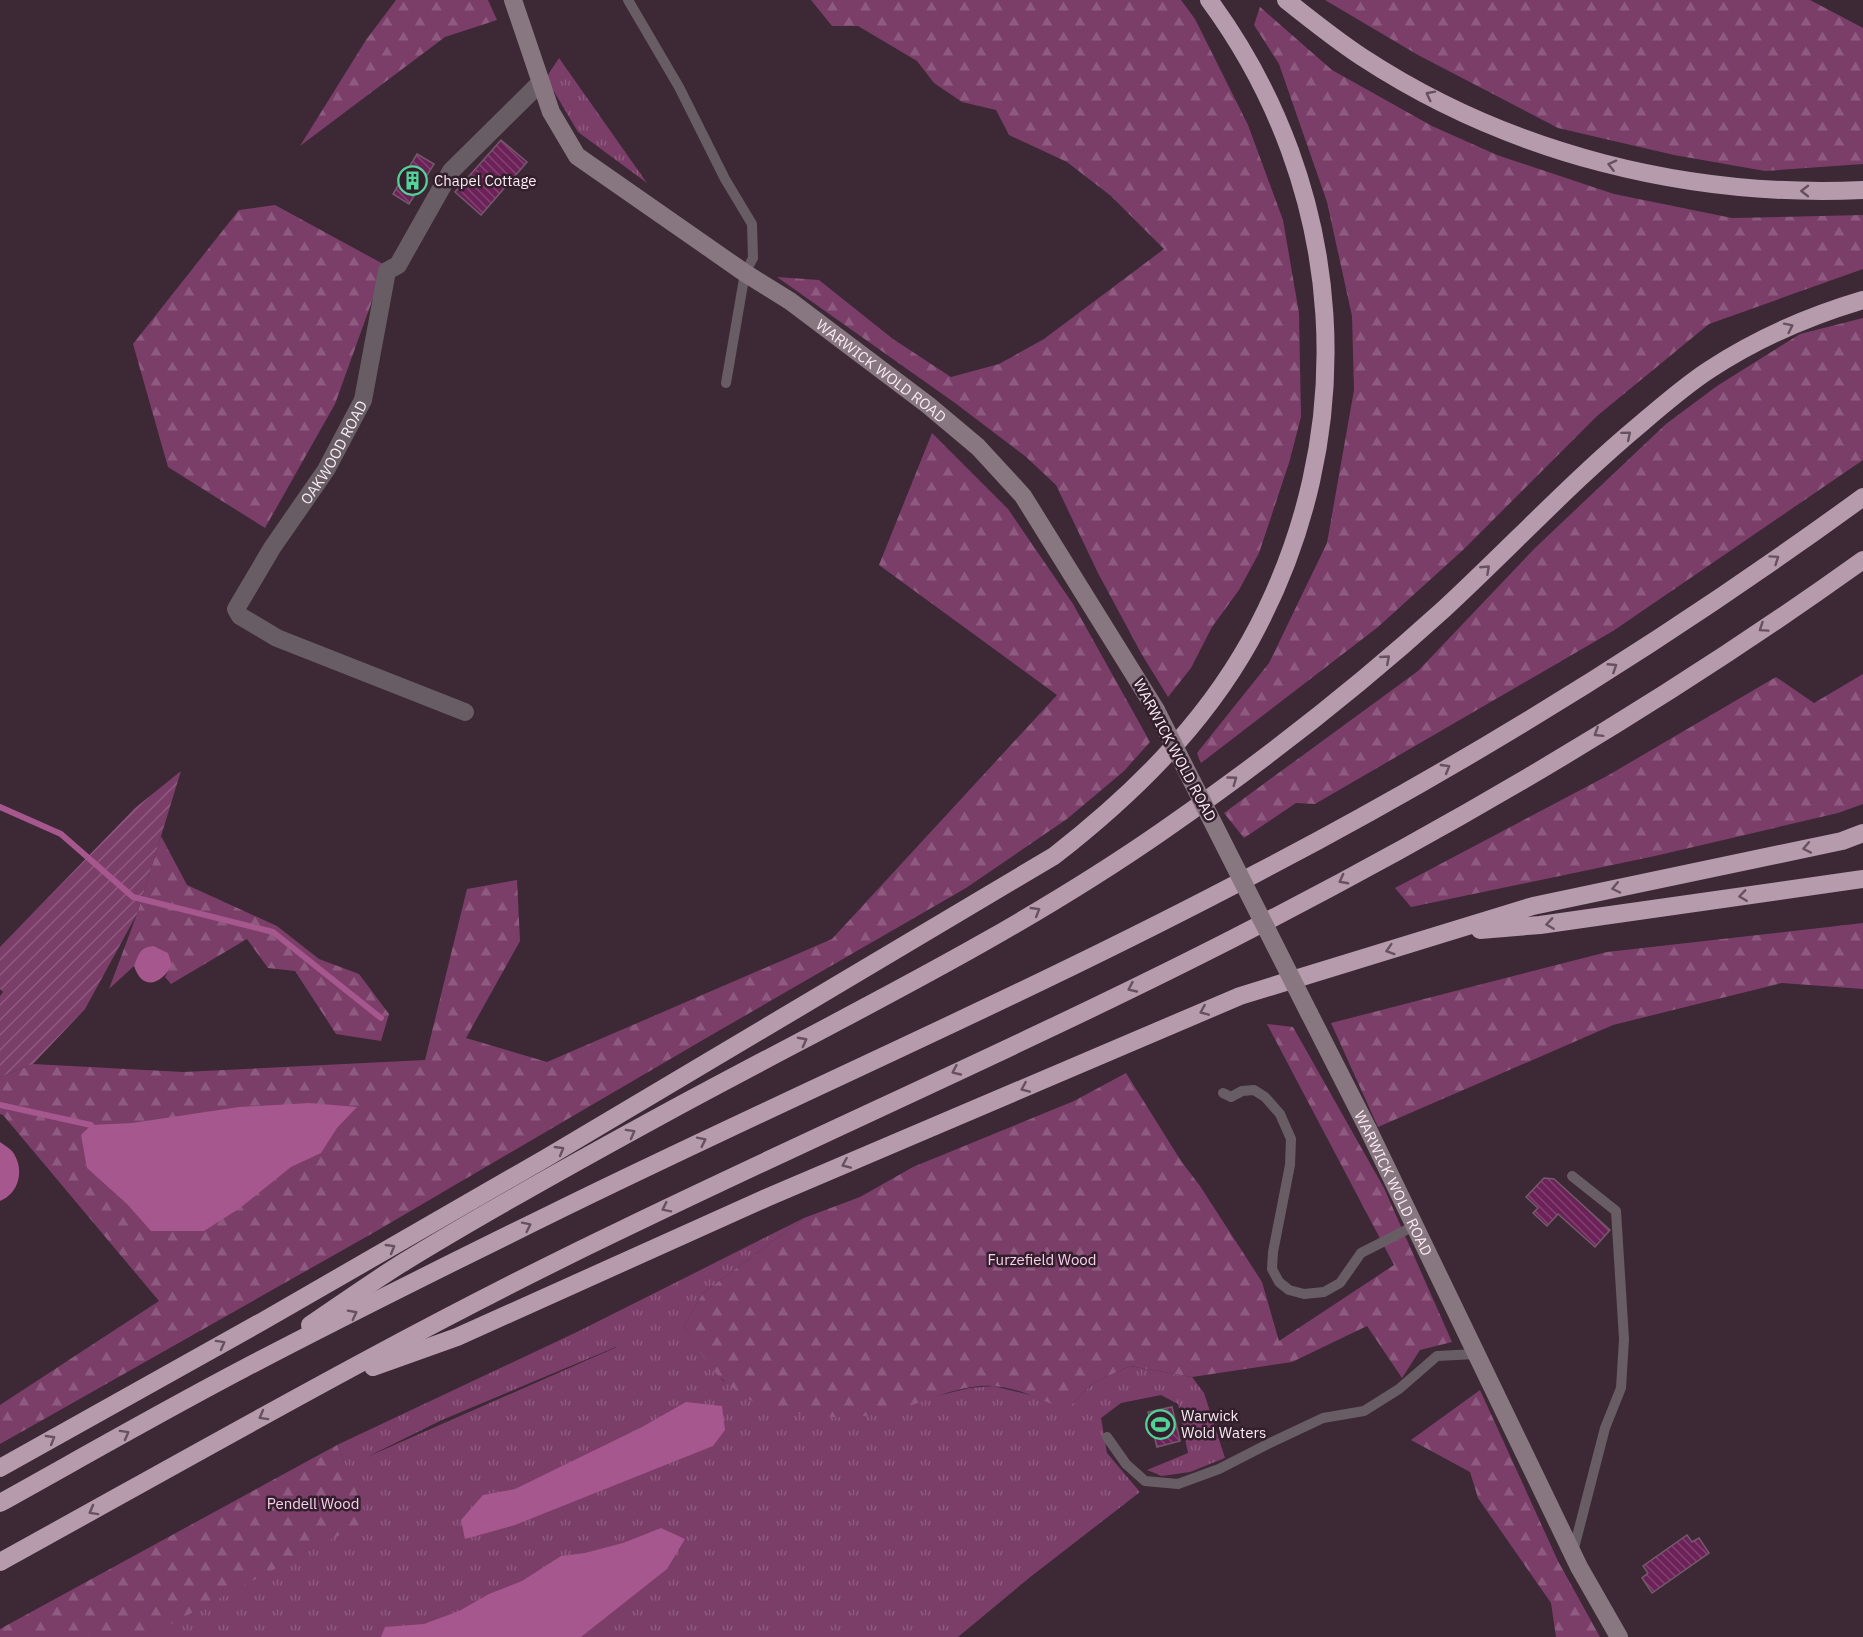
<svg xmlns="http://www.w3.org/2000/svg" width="1863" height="1637" viewBox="0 0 1863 1637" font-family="'IBM Plex Sans',sans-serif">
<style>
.grass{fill:url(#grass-tufts);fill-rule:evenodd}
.forest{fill:url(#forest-firs)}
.garden{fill:url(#garden-furrows)}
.water{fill:#a6578e}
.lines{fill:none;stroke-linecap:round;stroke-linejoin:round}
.stream{stroke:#a6578e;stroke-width:6}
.building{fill:url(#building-back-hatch);stroke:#735b6a;stroke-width:1.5}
.lane{stroke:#685d64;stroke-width:10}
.street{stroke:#685d64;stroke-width:18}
.secondary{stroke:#887681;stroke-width:18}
.highway{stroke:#b59bac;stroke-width:18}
.secondary-bridge{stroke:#887681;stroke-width:18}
.oneway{stroke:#67505f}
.labels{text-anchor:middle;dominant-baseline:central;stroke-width:5;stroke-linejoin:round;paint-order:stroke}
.poi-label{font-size:15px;fill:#f9ebf4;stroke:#331e2c;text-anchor:start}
.street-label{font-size:15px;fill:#f9ebf4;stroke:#331e2c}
.park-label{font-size:15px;fill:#fbcfeb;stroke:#331e2c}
</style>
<defs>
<pattern id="grass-tufts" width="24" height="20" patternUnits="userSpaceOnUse" patternTransform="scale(1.5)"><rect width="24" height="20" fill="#7b3e69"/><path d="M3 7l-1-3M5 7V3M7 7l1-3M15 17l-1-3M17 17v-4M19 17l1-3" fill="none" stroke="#8e5a7f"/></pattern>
<pattern id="forest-firs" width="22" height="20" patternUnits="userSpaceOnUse" patternTransform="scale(1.5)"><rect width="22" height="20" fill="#7b3e69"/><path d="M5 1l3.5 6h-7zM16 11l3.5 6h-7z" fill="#8e5a7f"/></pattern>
<pattern id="garden-furrows" width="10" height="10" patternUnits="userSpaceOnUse" patternTransform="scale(1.5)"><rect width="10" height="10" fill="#7b3e69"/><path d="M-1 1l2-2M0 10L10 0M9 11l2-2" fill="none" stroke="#8e5a7f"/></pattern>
<pattern id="building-back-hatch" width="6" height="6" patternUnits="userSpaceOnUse" patternTransform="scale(1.5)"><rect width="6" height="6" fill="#6c2258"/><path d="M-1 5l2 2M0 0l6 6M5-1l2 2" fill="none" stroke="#824271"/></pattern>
</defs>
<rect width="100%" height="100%" fill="#3d2836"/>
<g class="grass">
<path d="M559 58 647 183 578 132 546 78Z"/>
<path d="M804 1218 703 1293 684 1326 712 1367 723 1381 933 1397 969 1388 993 1386 1071 1405 1093 1383 1130 1366 1192 1377 1204 1393 1225 1458 1190 1472 1162 1476 1147 1470 1188 1453 1178 1404 1161 1395 1121 1403 1101 1418 1107 1453 1140 1492 1029 1578 958 1637H139L346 1467 337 1445 579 1331ZM616 1347H617L367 1457 442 1420Z"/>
</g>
<g class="forest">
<path d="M396 0H488L497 20 445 37 300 146 366 40Z"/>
<path d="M811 0H1181L1195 19 1248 125 1283 220 1299 313 1301 417 1289 463 1259 553 1239 590 1212 627 1191 668 1168 697 1141 653 1098 573 1056 485 1025 456 955 403 777 277 819 280 893 339 951 377 999 364 1044 339 1164 249 1111 196 1067 162 1009 135 996 110 962 102 934 83 917 61 858 26H832Z"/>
<path d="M1325 0H1810L1863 28V164L1765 171 1674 155 1558 128 1418 55Z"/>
<path d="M1260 7 1332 70 1432 126 1497 155 1614 194 1732 218 1863 215V269L1709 324 1597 416 1463 550 1378 627 1201 763 1197 753 1269 663 1327 543 1354 390 1352 316 1327 202 1279 64 1254 25Z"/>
<path d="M275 205 385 265 335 404 265 528 168 467 133 344 239 210Z"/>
<path d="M1863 318V460L1613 631 1315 804 1296 803 1244 838 1224 813 1418 671 1535 548 1666 424 1717 386 1800 334Z"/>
<path d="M932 433 1008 509 1073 604 1150 742 1124 771 1067 819 966 888 708 1037 373 1233 0 1444V1405L159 1301 3 1115 0 1114V1077L33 1064 183 1072 425 1060 467 889 517 880 520 941 466 1038 547 1062 832 939 1057 695 879 565Z"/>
<path d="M1863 674V804L1838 813 1655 856 1411 907 1395 888 1607 776 1776 677 1814 703Z"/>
<path d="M161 836 187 885 277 926 319 959 359 974 389 1014 381 1041 336 1034 295 971 268 968 247 939 171 984 165 977 171 965 141 951 134 966 109 989 137 914Z"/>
<path d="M1863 923V989L1782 983 1613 1025 1378 1127 1331 1023 1607 952Z"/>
<path d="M1267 1024 1293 1027 1384 1188 1452 1342 1420 1350 1402 1378 1367 1326 1292 1362 1192 1377 1130 1366 1093 1383 1071 1405 1062 1409C1041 1399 1018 1388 993 1386 960 1384 928 1401 897 1410 859 1420 822 1419 784 1411 777 1410 768 1409 762 1406 750 1401 734 1390 724 1381 707 1367 696 1344 684 1326L703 1293 804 1218 860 1197 913 1167 1074 1101 1126 1073 1181 1161 1200 1186 1262 1282 1279 1341 1394 1265Z"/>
<path d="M1480 1390 1558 1561 1600 1637H1556L1551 1603 1478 1498 1470 1472 1411 1440Z"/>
<path d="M337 1445 368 1520 146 1637H0V1629Z"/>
</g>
<path class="garden" d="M181 771 137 914 85 1009 33 1064 0 1077V996L3 992 0 989V947L135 808Z"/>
<g class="water">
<path d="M153 946 168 953 172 965C161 984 143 992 134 966 139 954 139 948 153 946Z"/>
<path d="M309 1103 357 1107 337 1128 321 1153 291 1167 240 1208 204 1231H151L127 1204 87 1168 81 1135 91 1125 132 1123 239 1107Z"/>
<path d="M0 1142C4 1145 9 1148 12 1151 25 1168 20 1193 0 1201Z"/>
<path d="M686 1402 722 1406 725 1430 713 1446 515 1525 465 1539 461 1520 483 1495 515 1489 642 1427Z"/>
<path d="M661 1528 685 1539 667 1569 581 1637H381L385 1627 424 1624 459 1611 489 1594 522 1581 561 1556 585 1553 623 1543Z"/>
</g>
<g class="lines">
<g class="stream">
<path d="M0 807 61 834 133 897 273 932 381 1018"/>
<path d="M0 1105 91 1125"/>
</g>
</g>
<g class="building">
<path d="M501 140 527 162 481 215 455 192Z"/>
<path d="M417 154 434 164 409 204 393 194Z"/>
<path d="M1544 1178 1554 1179 1610 1230 1595 1247 1558 1214 1547 1226 1533 1213 1538 1208 1526 1197Z"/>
<path d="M1172 1407 1180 1441 1157 1447 1148 1412Z"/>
<path d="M1687 1535 1692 1542 1699 1538 1709 1553 1652 1593 1642 1578 1648 1573 1643 1566Z"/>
</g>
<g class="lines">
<g class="lane">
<path d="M628 0 679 87 725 179 752 224 753 258 745 273 726 383"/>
<path d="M1223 1093 1231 1097 1242 1091 1254 1090 1265 1097 1280 1114 1291 1139 1290 1165 1273 1252 1272 1269 1279 1282 1289 1290 1304 1294 1324 1292 1340 1283 1361 1253 1414 1226"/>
<path d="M1572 1176 1616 1211 1624 1339 1621 1388 1605 1428 1573 1552"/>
<path d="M1107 1437 1126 1464 1145 1481 1178 1484 1219 1469 1270 1443 1323 1418 1364 1411 1399 1389 1437 1356 1476 1354"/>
</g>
<path class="street" id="s1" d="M465 712 277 638 240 616 236 609 272 548 326 470 363 400 387 271 398 265 451 171 540 83"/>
<g class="secondary">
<path id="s2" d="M513 0 551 112 577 156 745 273 790 301 928 405 978 447 1023 496 1156 710"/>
<path id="s3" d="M1309 1013 1368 1129 1579 1567 1619 1637"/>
</g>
<g class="highway">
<path d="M1286 0C1311 20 1336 40 1362 57 1510 154 1688 198 1863 190"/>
<path d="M1480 930 1540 925 1863 879"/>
<path d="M310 1325C341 1304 372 1282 404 1262 492 1208 583 1158 673 1109 839 1019 1009 938 1164 830 1262 762 1356 689 1444 609 1511 547 1573 480 1643 422 1664 404 1686 385 1709 370 1756 339 1809 316 1863 300"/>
<path d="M373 1367 457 1337 766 1198 1240 996 1533 906 1842 841 1863 833"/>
<path d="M0 1468 263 1321 546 1158 1054 856C1131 796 1202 727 1250 641 1364 435 1348 189 1209 0"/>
<path d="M0 1503C81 1458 161 1412 243 1369 346 1315 451 1263 557 1211 789 1097 1028 994 1257 873 1468 763 1671 637 1863 497"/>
<path d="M0 1562C205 1449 408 1332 619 1231 823 1132 1032 1041 1234 938 1452 827 1665 702 1863 560"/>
</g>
<path class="secondary-bridge" d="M1156 710 1309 1013"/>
</g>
<defs><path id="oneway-chevron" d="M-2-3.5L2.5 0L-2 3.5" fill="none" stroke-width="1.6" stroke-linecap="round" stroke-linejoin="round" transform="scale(1.5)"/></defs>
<g class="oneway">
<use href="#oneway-chevron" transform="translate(1430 95) rotate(-153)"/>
<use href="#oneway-chevron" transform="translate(1612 165) rotate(-166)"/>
<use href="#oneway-chevron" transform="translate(1805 191) rotate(-180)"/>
<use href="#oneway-chevron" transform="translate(1789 327) rotate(-26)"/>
<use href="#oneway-chevron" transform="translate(1627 435) rotate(-40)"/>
<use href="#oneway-chevron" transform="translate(1775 559) rotate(-35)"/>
<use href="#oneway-chevron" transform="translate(1486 569) rotate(-43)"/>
<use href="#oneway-chevron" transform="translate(1763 628) rotate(146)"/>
<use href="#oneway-chevron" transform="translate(1386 659) rotate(-41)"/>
<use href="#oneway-chevron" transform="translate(1613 667) rotate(-33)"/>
<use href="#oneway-chevron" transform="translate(1598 733) rotate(148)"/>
<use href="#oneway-chevron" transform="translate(1446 768) rotate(-30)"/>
<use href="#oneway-chevron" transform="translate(1233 780) rotate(-36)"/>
<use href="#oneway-chevron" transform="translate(1807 848) rotate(169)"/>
<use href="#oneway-chevron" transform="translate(1343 880) rotate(152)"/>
<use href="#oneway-chevron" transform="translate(1616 888) rotate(168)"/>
<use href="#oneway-chevron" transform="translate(1743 896) rotate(172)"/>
<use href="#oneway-chevron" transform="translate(1036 911) rotate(-31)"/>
<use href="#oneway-chevron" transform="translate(1550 924) rotate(172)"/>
<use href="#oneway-chevron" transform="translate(1390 950) rotate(163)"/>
<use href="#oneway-chevron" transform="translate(1132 988) rotate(155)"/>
<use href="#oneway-chevron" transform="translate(1204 1011) rotate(157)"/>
<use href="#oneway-chevron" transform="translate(803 1041) rotate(-28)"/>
<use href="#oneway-chevron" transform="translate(956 1071) rotate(155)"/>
<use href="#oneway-chevron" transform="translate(1025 1088) rotate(157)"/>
<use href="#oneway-chevron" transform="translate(631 1133) rotate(-29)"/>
<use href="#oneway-chevron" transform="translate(702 1141) rotate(-26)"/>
<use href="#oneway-chevron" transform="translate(560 1150) rotate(-30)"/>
<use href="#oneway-chevron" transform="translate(846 1164) rotate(157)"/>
<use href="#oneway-chevron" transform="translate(666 1208) rotate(154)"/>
<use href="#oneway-chevron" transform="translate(527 1226) rotate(-26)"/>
<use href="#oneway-chevron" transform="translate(391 1248) rotate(-30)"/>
<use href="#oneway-chevron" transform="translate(353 1314) rotate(-27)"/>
<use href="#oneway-chevron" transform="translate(221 1344) rotate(-29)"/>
<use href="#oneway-chevron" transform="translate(263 1416) rotate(151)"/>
<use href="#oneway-chevron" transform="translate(125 1434) rotate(-29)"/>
<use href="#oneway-chevron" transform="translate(51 1439) rotate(-30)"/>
<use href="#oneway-chevron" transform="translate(93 1511) rotate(151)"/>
</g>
<defs>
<symbol id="building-ring" viewBox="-11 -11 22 22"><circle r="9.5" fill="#331e2c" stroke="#52d397" stroke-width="1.5"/><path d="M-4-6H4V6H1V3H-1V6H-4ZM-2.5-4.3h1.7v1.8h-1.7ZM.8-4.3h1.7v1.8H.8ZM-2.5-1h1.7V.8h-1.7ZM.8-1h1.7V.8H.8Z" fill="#52d397"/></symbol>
<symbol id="stadium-ring" viewBox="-11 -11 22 22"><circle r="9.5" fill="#331e2c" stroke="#52d397" stroke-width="1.5"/><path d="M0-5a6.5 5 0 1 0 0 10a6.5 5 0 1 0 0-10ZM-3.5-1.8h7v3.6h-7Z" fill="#52d397"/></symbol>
</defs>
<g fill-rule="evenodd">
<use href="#building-ring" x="396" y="164" width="33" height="33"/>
<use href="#stadium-ring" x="1144" y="1408" width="33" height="33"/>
</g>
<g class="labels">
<g class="poi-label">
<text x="434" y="180">Chapel Cottage</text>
<text x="1181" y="1415">Warwick<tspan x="1181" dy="17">Wold Waters</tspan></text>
</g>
<g class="street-label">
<text stroke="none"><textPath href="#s2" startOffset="542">WARWICK WOLD ROAD</textPath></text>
<text stroke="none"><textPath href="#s1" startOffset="438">OAKWOOD ROAD</textPath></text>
<text transform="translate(1175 750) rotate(62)">WARWICK WOLD ROAD</text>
<text stroke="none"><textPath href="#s3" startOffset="190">WARWICK WOLD ROAD</textPath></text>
</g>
<g class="park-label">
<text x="1042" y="1259">Furzefield Wood</text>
<text x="313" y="1503">Pendell Wood</text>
</g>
</g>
</svg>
